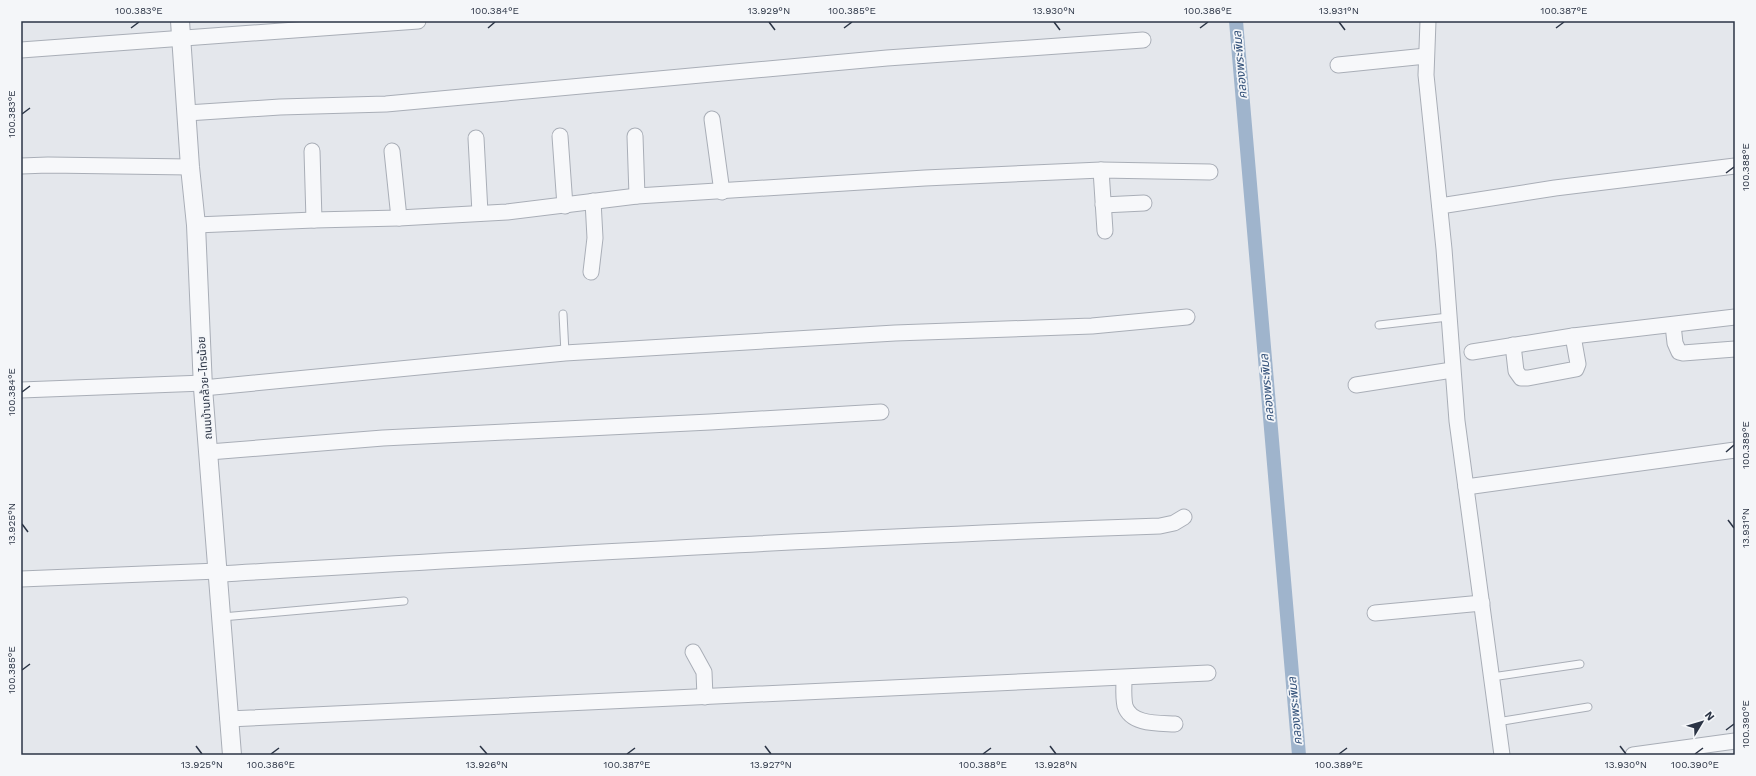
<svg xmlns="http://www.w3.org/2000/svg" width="1756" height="776" viewBox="0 0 1756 776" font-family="'Work Sans','Noto Sans Thai',sans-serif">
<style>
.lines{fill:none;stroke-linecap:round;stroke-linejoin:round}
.canal{stroke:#9fb4cc;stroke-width:14}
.service-casing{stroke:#a9aeb7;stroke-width:9}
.minor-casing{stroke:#a9aeb7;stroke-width:17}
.tertiary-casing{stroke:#a9aeb7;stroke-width:20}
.service{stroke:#f7f8fa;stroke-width:7}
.minor{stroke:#f7f8fa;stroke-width:15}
.tertiary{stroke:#f7f8fa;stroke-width:18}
.ticks{fill:none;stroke:#2b3445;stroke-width:1.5}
.labels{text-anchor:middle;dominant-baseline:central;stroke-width:3.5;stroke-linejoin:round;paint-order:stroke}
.street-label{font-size:11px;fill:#2b3445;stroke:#f4f6f9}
.water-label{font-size:12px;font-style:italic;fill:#34527a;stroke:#f4f6f9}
.neatline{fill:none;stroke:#2b3445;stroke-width:1.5}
.ticks-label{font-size:10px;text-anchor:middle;fill:#2b3445}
</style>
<rect width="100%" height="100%" fill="#e4e7ec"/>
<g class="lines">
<path class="canal" d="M1236 21 1299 755"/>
<defs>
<g id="service">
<path d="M563 314 565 353"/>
<path d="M1379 325 1448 317"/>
<path d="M222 617 404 601"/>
<path d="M1492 677 1580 664"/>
<path d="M1497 722 1588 707"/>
</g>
<g id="minor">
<path d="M1428 21 1426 75 1444 249 1457 421 1502 755"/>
<path d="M21 50 418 21"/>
<path d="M1338 65 1426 56"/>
<path d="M187 113 280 107 386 104 887 58 1143 40"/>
<path d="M712 119 722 192"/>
<path d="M560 136 565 206"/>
<path d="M635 136 637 196"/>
<path d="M476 138 480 213"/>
<path d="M312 151 314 220"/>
<path d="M392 151 399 218"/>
<path d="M21 166 48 165 190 167"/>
<path d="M1101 170 1105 231"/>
<path d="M1103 205 1144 203"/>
<path d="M1440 206 1555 188 1735 166"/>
<path d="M196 225 314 220 399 218 507 212 637 196 925 178 1101 170 1210 172"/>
<path d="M591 272 595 238 593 201"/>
<path d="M1673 325 1675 343 1679 352 1683 353 1735 349"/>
<path d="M1513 345 1516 371 1521 378H1528L1576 369 1578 364 1573 336"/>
<path d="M1472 352 1573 336 1735 317"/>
<path d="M1356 385 1452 370"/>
<path d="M203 388 565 353 895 333 1092 326 1187 317"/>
<path d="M21 390 204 383"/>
<path d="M209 452 383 438 710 422 881 412"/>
<path d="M1466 487 1735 450"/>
<path d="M219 574C532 556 846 537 1160 526L1174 523 1184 517"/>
<path d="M21 579 218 571"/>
<path d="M1375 613 1482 603"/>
<path d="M693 652 704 672 705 697"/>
<path d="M1124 678C1124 686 1123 697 1125 706 1131 725 1159 723 1175 724"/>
<path d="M228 719 1208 673"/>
<path d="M1633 755 1735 741"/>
</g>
<path id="tertiary" d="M180 21 190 167 196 225 203 388 232 755"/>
</defs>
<use href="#service" class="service-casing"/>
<use href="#minor" class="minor-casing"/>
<use href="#tertiary" class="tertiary-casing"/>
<use href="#service" class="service"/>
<use href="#minor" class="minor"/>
<use href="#tertiary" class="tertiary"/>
</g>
<path class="ticks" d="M769 22 775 30M1054 22 1060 30M1339 22 1345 30M131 28 139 22M488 28 495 22M844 28 852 22M1200 28 1208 22M1556 28 1564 22M22 114 30 108M1726 173 1734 167M22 392 30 386M1726 452 1734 445M1728 520 1734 528M22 524 28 532M22 670 30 664M1726 730 1734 724M196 746 202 754M480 746 487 754M765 746 771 754M1050 746 1056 754M1620 746 1626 754M271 754 279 748M627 754 635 748M983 754 991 748M1339 754 1347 748M1695 754 1703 748"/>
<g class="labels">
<g class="street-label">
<text transform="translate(205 388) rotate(-94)">ถนนบ้านกล้วย-ไทรน้อย</text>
</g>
<g class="water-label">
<text transform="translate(1240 65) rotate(-95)">คลองพระพิมล</text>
<text transform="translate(1267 388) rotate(-95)">คลองพระพิมล</text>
<text transform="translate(1295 711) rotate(-95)">คลองพระพิมล</text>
</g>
</g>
<rect width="1756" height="776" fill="none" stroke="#f4f6f9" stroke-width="44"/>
<g transform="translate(1702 722) rotate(52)" stroke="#f4f6f9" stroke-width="3" paint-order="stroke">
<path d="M0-3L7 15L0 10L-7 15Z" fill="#2b3445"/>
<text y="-6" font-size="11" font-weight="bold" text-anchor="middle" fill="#2b3445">N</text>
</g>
<rect x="22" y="22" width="1712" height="732" class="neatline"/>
<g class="ticks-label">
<text x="139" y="14">100.383°E</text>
<text x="495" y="14">100.384°E</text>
<text x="769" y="14">13.929°N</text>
<text x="852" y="14">100.385°E</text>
<text x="1054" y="14">13.930°N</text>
<text x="1208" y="14">100.386°E</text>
<text x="1339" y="14">13.931°N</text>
<text x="1564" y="14">100.387°E</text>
<text transform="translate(11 114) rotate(-90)" y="4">100.383°E</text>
<text transform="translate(1745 167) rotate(-90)" y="4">100.388°E</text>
<text transform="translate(11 392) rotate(-90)" y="4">100.384°E</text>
<text transform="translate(1745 445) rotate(-90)" y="4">100.389°E</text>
<text transform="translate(11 524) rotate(-90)" y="4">13.925°N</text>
<text transform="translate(1745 528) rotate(-90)" y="4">13.931°N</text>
<text transform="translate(11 670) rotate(-90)" y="4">100.385°E</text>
<text transform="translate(1745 724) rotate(-90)" y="4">100.390°E</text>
<text x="202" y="768">13.925°N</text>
<text x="271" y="768">100.386°E</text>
<text x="487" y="768">13.926°N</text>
<text x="627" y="768">100.387°E</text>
<text x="771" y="768">13.927°N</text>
<text x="983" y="768">100.388°E</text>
<text x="1056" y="768">13.928°N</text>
<text x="1339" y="768">100.389°E</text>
<text x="1626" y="768">13.930°N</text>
<text x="1695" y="768">100.390°E</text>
</g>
</svg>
